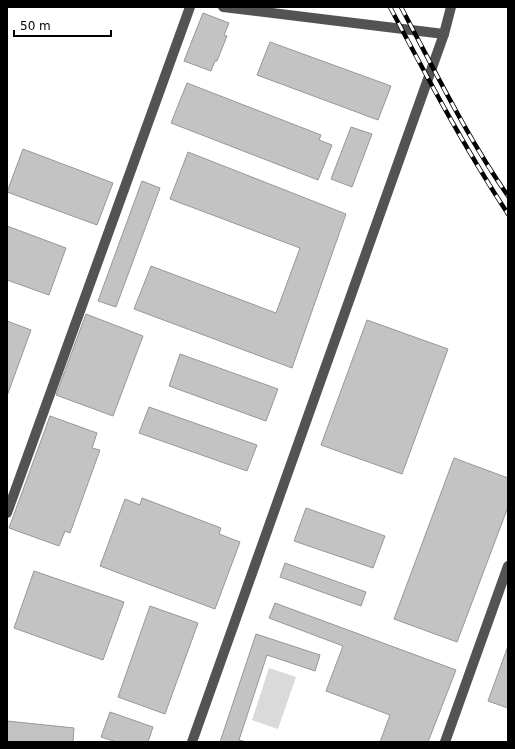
<svg xmlns="http://www.w3.org/2000/svg" width="515" height="749" viewBox="0 0 515 749" font-family="'DejaVu Sans',sans-serif">
<style>
.green{fill:#dadada}
.building{fill:#c3c3c3;stroke:#979797}
.lines{fill:none;stroke-linecap:round;stroke-linejoin:round}
.minor{stroke:#535353;stroke-width:10}
.rail-casing{stroke:#000;stroke-width:4.5}
.rail{stroke:#fff;stroke-width:3;stroke-dasharray:9;stroke-linecap:butt}
</style>
<rect width="100%" height="100%" fill="#fff"/>
<path class="green" d="M269 668 296 677 278 729 252 720Z"/>
<g class="building">
<path d="M203 13 229 23 224 35 227 36 217 61H215L211 71 184 61Z"/>
<path d="M270 42 391 86 378 120 257 75Z"/>
<path d="M187 83 321 135 319 140 332 145 318 180 171 123Z"/>
<path d="M351 127 372 134 352 187 331 179Z"/>
<path d="M23 149 113 183 97 225 7 192Z"/>
<path d="M188 152 346 214 292 368 134 309 151 266 276 313 300 248 170 199Z"/>
<path d="M142 181 160 188 116 307 98 301Z"/>
<path d="M7 226 66 248 49 295 7 280Z"/>
<path d="M86 314 143 336 113 416 56 395Z"/>
<path d="M367 320 448 349 402 474 321 445Z"/>
<path d="M7 321 31 330 7 396Z"/>
<path d="M180 354 278 389 266 421 169 386Z"/>
<path d="M149 407 257 445 247 471 139 433Z"/>
<path d="M50 416 97 433 92 448 100 450 70 533 65 531 59 546 9 528Z"/>
<path d="M454 458 508 478V507L457 642 394 619Z"/>
<path d="M142 498 221 528 219 534 240 542 215 609 100 566 125 499 140 505Z"/>
<path d="M306 508 385 536 373 568 294 541Z"/>
<path d="M285 563 366 592 361 606 280 577Z"/>
<path d="M34 571 124 602 103 660 14 628Z"/>
<path d="M275 603 456 670 428 742H380L390 715 326 691 343 646 269 618Z"/>
<path d="M150 606 198 623 165 714 118 697Z"/>
<path d="M256 634 320 655 315 671 267 655 239 740 247 742H220Z"/>
<path d="M508 646V708L488 701Z"/>
<path d="M110 712 153 727 148 742H117L101 737Z"/>
<path d="M7 721 74 728 73 742H7Z"/>
</g>
<g class="lines">
<g class="minor">
<path d="M223 7 444 34"/>
<path d="M7 513 190 7"/>
<path d="M192 742 444 34 451 7"/>
<path d="M445 742 508 566"/>
</g>
<defs>
<g id="rail">
<path d="M390 7C427 77 464 147 508 214"/>
<path d="M401 7C435 71 467 137 508 196"/>
</g>
</defs>
<use href="#rail" class="rail-casing"/>
<use href="#rail" class="rail"/>
</g>
<rect width="515" height="749" fill="none" stroke="#000000" stroke-width="16"/>
<path d="M14 30v6h97v-6" fill="none" stroke="#000000" stroke-width="2"/>
<text x="20" y="30" font-size="12" fill="#000000" stroke="#ffffff" stroke-width="3" paint-order="stroke">50 m</text>
</svg>
